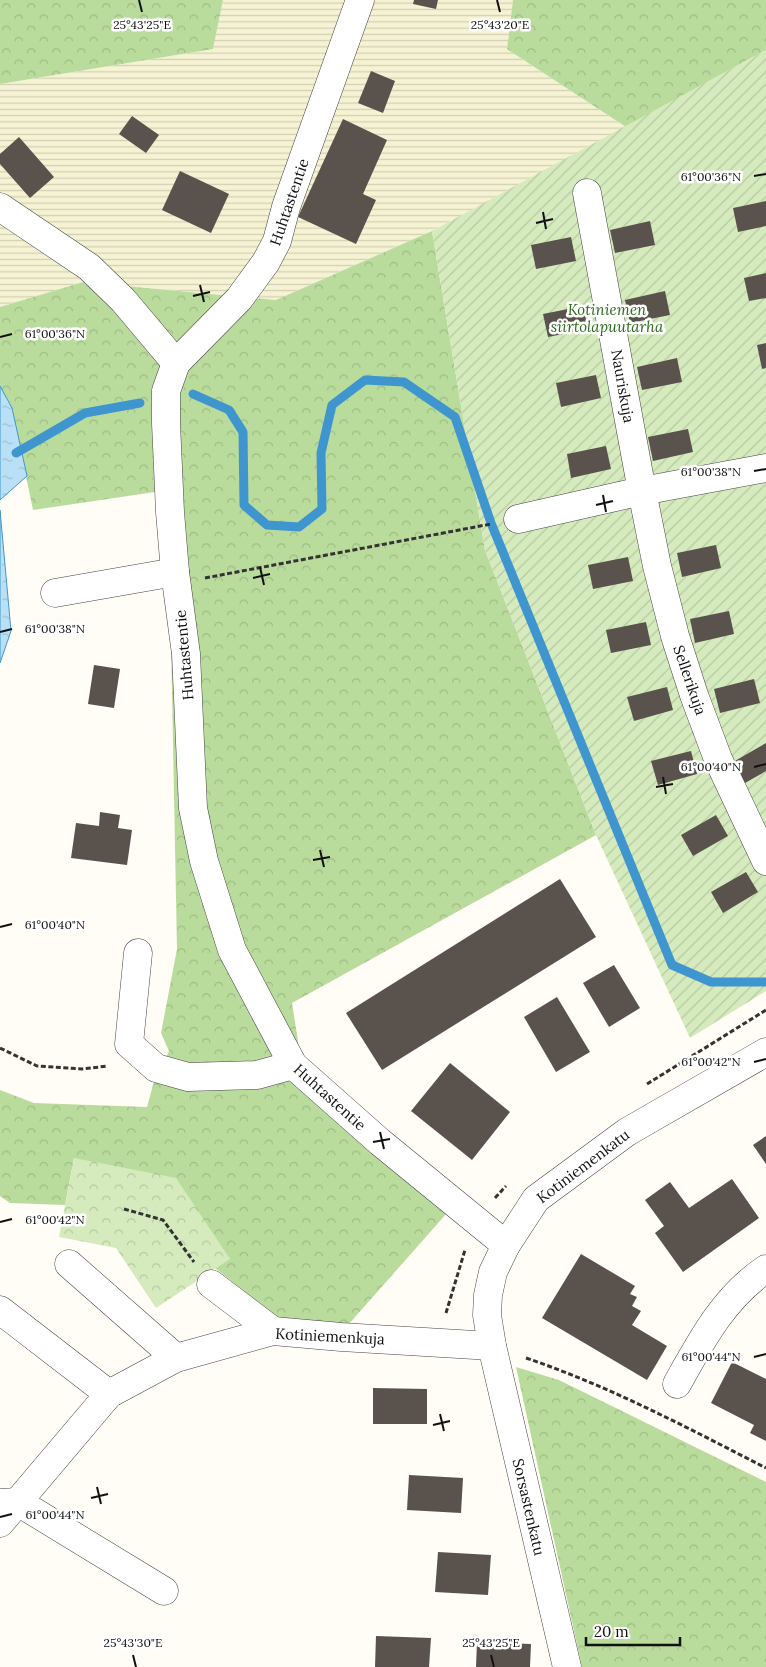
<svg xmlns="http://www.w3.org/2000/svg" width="766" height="1667" viewBox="0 0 766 1667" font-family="Lora,serif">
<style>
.farmland{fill:url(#farmland-rules)}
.forest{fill:url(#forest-crowns)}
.park{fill:url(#park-crowns)}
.garden{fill:url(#garden-furrows)}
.water{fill:url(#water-ripples);stroke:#3f96cf}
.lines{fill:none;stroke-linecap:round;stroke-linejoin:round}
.stream{stroke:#3f96cf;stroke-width:9}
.building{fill:#5a524d}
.minor-casing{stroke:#444;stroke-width:29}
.path{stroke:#333;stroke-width:3;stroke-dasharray:5 2.5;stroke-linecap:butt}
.minor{stroke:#fff;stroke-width:28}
.ticks{fill:none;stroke:#111;stroke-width:2}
.labels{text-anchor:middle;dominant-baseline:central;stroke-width:5;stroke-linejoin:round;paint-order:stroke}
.street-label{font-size:15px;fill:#111;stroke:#fff}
.park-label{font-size:15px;font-style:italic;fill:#2f6b1f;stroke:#fff}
.ticks-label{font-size:12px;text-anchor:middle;fill:#111;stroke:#fff;stroke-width:5;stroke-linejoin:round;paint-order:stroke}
</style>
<defs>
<pattern id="farmland-rules" width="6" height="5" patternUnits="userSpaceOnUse" patternTransform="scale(1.25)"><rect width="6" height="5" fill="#f6f3d4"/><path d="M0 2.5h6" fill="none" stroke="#d2cfb5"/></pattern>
<pattern id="forest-crowns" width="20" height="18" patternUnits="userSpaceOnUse" patternTransform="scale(1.25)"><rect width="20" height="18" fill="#b9dc9c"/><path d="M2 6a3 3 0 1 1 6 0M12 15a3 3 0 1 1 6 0" fill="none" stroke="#9ebc85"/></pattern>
<pattern id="park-crowns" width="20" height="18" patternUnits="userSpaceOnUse" patternTransform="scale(1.25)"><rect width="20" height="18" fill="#d5ebbd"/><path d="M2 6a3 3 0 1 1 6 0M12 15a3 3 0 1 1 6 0" fill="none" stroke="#b6c8a1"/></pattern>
<pattern id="garden-furrows" width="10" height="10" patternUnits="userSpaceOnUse" patternTransform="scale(1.25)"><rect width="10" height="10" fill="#d5ebbd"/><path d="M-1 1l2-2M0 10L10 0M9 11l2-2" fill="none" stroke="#b6c8a1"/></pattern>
<pattern id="water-ripples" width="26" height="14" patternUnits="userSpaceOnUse" patternTransform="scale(1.25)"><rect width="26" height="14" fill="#b9e0f7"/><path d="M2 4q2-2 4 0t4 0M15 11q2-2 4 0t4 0" fill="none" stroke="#9ebfd3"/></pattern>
</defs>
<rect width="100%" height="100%" fill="#fffdf5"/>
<path class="farmland" d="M223 0H513L507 49 626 127 432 231 276 300 83 282 0 307V84L213 49Z"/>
<g class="forest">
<path d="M0 0H223L213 49 0 84Z"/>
<path d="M513 0H766V50L626 127 507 49Z"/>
<path d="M432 231 485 550 596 835 292 1003 301 1060 462 1196 333 1342 279 1319 215 1268 230 1258 74 1158 65 1205 10 1203 0 1196V1090L34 1103 147 1107 153 1085 169 1051 161 1033 177 949 170 589 155 492 33 510 12 409 0 386V307L83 282 276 300Z"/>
<path d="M516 1367 559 1380 766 1482V1667H582Z"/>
</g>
<path class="park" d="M74 1158 176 1178 230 1259 156 1308 116 1248 59 1237Z"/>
<path class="garden" d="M766 50V991L690 1038 596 835 485 550 432 231Z"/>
<g class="water">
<path d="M0 386 12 408 27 476 0 500Z"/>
<path d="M0 510 11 631 0 663Z"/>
</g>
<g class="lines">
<g class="stream">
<path d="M193 394 229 410 243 432 244 505 267 525 299 527 322 509 321 453 332 405 365 380 404 382 455 417 491 523 672 965 711 982H766"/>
<path d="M16 453 85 413 140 403"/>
</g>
</g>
<g class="building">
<path d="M414 0H438L436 9 413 4Z"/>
<path d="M371 71 395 81 383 113 358 103Z"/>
<path d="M132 116 159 135 146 153 119 134Z"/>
<path d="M343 119 387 140 363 194 376 200 356 244 298 217Z"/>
<path d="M19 137 54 177 30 198 0 164V154Z"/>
<path d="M180 171 229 194 211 233 162 210Z"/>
<path d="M766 201V226L738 232 733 208Z"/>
<path d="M650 221 655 245 615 253 610 230Z"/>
<path d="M571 237 576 261 536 269 531 245Z"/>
<path d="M766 273V298L749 301 744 278Z"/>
<path d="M665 291 670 315 630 323 625 300Z"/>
<path d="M583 306 588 329 548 337 543 314Z"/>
<path d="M766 343V368L762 369 757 345Z"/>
<path d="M677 358 682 382 642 390 637 367Z"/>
<path d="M596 375 601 398 561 407 556 383Z"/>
<path d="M688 429 693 452 653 461 648 437Z"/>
<path d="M606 446 611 469 571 478 567 454Z"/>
<path d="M716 545 721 568 682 577 677 553Z"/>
<path d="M628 557 633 581 593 589 588 565Z"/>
<path d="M729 611 734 634 695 643 690 619Z"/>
<path d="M646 622 651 645 611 653 606 630Z"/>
<path d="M94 665 120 669 114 708 88 704Z"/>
<path d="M754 679 760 703 720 713 714 689Z"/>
<path d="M667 687 673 710 634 721 627 697Z"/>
<path d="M766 743V771L745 783 733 762Z"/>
<path d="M691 751 697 774 658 785 651 761Z"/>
<path d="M100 812 120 815 118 828 132 830 127 865 71 858 76 823 99 826Z"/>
<path d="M716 815 728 836 693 856 681 835Z"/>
<path d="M746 872 758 892 723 913 711 892Z"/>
<path d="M560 879 596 937 382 1070 346 1013Z"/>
<path d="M614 965 640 1008 609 1027 583 983Z"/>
<path d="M557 997 590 1052 556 1072 524 1017Z"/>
<path d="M450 1063 510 1112 472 1160 411 1111Z"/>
<path d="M766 1136V1164L753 1145Z"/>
<path d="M732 1179 759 1218 683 1272 655 1233 664 1226 645 1200 670 1182 689 1208Z"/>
<path d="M581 1254 635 1286 630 1294 637 1297 632 1306 641 1311 632 1325 667 1346 647 1380 542 1318Z"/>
<path d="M732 1362 766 1379V1441L750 1433 754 1425 711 1403Z"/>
<path d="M373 1388 427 1389V1424H373Z"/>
<path d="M409 1475 463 1478 461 1513 407 1510Z"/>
<path d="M438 1552 491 1555 488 1595 435 1592Z"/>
<path d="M376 1636 431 1638 429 1667H375Z"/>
<path d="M477 1642 531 1644 530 1667H476Z"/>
</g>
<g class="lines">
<defs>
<g id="minor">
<path d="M360 0 286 207 277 241 266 262 239 299 176 363 166 391V423L170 512 175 572 186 654 193 808 204 861 232 950 293 1065 380 1142 506 1245"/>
<path d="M587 193 642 491 657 566 675 636 694 695 718 759 766 861"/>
<path d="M0 207 89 267 123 300 176 363"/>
<path d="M518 519 642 491 766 468"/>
<path d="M55 593 175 572"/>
<path d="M138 953 129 1044 156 1068 188 1077 257 1075 293 1065"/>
<path d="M69 1264 176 1358"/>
<path d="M211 1284 273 1331"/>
<path d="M0 1310 109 1394"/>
<path d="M677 1384C701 1341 724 1297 766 1269"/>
<path d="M1 1503 18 1502 164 1591"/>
<path d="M0 1523 109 1394 176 1358 273 1331 341 1337 492 1346"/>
<path d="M567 1667 492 1346 487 1315 488 1295 493 1272 506 1245 536 1199 627 1132 766 1052"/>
</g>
</defs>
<use href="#minor" class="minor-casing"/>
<g class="path">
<path d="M205 578 491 524"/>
<path d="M0 1048 37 1066 82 1069 108 1066"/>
<path d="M647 1084 766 1010"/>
<path d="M495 1198 506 1186"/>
<path d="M124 1209 163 1220 194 1262"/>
<path d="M446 1313 465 1250"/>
<path d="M526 1358C609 1386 688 1428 766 1468"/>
</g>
<use href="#minor" class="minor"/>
</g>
<path class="ticks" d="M139 0 142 12M497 0 500 12M754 176 766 174M543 212 546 229M536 223 553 219M200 285 204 302M193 296 210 292M0 337 12 334M754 471 766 469M603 495 606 512M596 505 613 501M260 567 264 585M253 578 270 574M0 632 12 629M754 767 766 764M663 777 666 794M656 787 673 784M320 850 324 867M313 860 330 857M0 927 12 924M754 1062 766 1059M380 1132 384 1149M373 1142 390 1139M0 1222 12 1219M754 1357 766 1354M440 1414 444 1431M433 1425 450 1421M97 1487 101 1504M91 1498 108 1494M0 1517 12 1514M133 1655 136 1667M491 1655 494 1667"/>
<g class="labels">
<g class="street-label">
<text transform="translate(289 202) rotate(-71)">Huhtastentie</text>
<text transform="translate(623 386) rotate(80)">Nauriskuja</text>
<text transform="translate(184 655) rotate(-95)">Huhtastentie</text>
<text transform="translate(690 680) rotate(71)">Sellerikuja</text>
<text transform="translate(330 1097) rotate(42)">Huhtastentie</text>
<text transform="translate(583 1166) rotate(-37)">Kotiniemenkatu</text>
<text transform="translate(330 1336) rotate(3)">Kotiniemenkuja</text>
<text transform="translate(529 1507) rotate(77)">Sorsastenkatu</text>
</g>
<g class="park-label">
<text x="607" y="309">Kotiniemen<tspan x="607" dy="17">siirtolapuutarha</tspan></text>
</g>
</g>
<g class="ticks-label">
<text x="142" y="29">25°43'25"E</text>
<text x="500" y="29">25°43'20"E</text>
<text x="711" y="181">61°00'36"N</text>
<text x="55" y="338">61°00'36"N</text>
<text x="711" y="476">61°00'38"N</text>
<text x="55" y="633">61°00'38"N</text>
<text x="711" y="771">61°00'40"N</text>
<text x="55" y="929">61°00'40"N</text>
<text x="711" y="1066">61°00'42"N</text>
<text x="55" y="1224">61°00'42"N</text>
<text x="711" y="1361">61°00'44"N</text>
<text x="55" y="1519">61°00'44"N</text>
<text x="133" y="1647">25°43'30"E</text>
<text x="491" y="1647">25°43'25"E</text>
</g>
<path d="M586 1637v8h94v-8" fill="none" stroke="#111111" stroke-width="2.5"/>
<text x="594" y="1637" font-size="15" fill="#111111" stroke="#ffffff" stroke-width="4" paint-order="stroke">20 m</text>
</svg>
